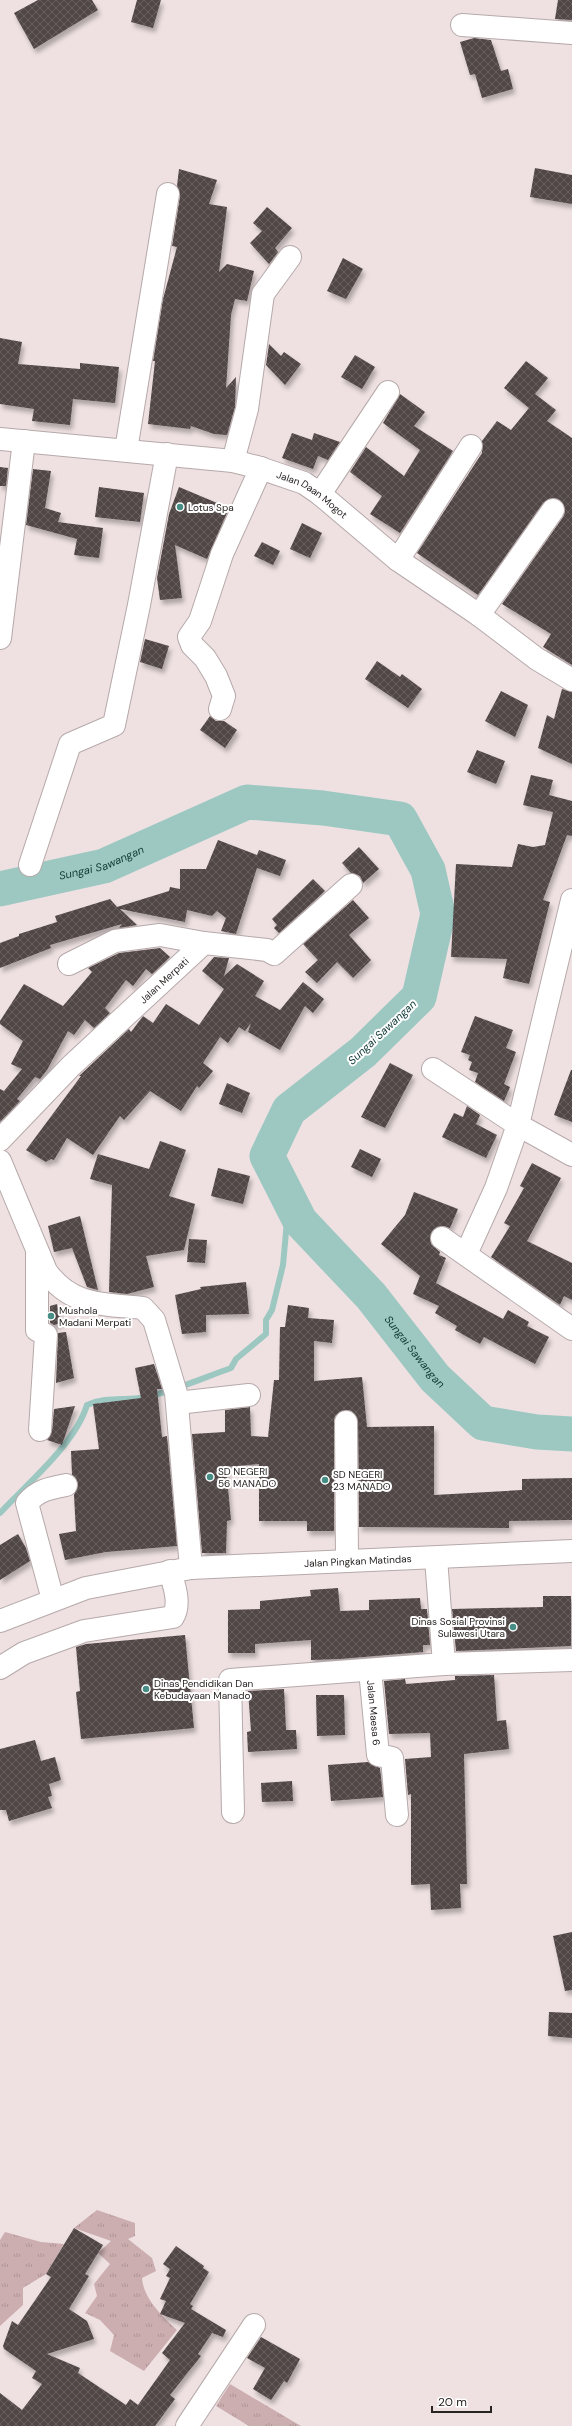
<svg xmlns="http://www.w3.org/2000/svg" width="572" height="2426" viewBox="0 0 572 2426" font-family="'DM Sans',sans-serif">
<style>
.grass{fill:url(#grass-tufts)}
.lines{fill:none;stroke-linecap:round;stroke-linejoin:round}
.stream{stroke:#9dc8c2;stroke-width:6}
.river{stroke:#9dc8c2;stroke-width:35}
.building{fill:url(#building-cross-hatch);filter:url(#shadow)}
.minor-casing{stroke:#b6a9aa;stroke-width:24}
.major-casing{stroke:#b6a9aa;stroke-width:24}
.minor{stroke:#fff;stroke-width:22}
.major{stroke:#fff;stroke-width:22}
.poi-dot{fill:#468d85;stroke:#fff;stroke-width:1.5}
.labels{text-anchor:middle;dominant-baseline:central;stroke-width:4;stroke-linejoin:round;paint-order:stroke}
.street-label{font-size:10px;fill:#282323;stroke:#fff}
.poi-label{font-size:10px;fill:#282323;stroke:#fff;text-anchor:start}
.water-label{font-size:11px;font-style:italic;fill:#0e3834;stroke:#fff}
</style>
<defs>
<pattern id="grass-tufts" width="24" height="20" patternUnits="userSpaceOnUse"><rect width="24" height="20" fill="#ccaeb0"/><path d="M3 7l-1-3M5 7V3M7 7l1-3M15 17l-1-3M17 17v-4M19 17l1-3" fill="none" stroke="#af9597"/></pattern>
<pattern id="building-cross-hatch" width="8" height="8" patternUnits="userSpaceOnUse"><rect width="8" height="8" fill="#514647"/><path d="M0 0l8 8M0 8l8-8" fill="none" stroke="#675e5f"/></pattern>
<filter id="shadow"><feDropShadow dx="2.5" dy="4.5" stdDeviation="2" flood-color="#0004"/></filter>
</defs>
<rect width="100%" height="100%" fill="#efe1e2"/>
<g class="grass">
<path d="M97 2210 135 2223V2236L128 2239 152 2258 156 2271 142 2278C143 2298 163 2317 177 2330L144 2371 110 2351 114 2335 100 2320 85 2313 97 2296 94 2284 110 2264 98 2253 111 2241 74 2228Z"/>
<path d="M5 2232 41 2242 64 2244 46 2274 23 2288V2305L0 2326V2240Z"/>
<path d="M230 2384 301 2426H249L216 2406Z"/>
</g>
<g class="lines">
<path class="stream" d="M0 1513C28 1483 75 1444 87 1405 106 1396 127 1401 147 1397 176 1390 203 1378 231 1368L236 1359 266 1334V1320L272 1310 283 1265 289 1199"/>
<path class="river" id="s1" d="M0 889 104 866 247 802 323 808 400 819 428 870 438 914 419 997 363 1052 289 1110 267 1156 300 1221 371 1296 435 1378 483 1423 537 1432 572 1434"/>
</g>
<g class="building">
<path d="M38 0H92L98 10 34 49 14 13Z"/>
<path d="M137 0H161L153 28 131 22Z"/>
<path d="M558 0H572V20L555 19Z"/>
<path d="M474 38 491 40 501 71 508 69 513 89 482 98 475 74 470 75 460 42Z"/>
<path d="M535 168 572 175V204L530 197Z"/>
<path d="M179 169 217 180 209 204 227 207 219 272 227 264 254 271 247 301 235 299 231 315 226 388 236 377 235 407 227 435 214 434 191 426 190 429 148 424 155 361H153L163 299 177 247 172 246 180 196 177 186Z"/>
<path d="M267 207 292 228 275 248 278 252 269 264 250 243 262 231 253 223Z"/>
<path d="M343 258 363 269 346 299 327 291Z"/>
<path d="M0 338 22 342 18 364 80 369V363L119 367 115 403 73 399 70 425 32 421 34 409 0 404Z"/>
<path d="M269 344 281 356 284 352 301 364 285 385 266 365Z"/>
<path d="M355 355 375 367 362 389 341 377Z"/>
<path d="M526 361 548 378 535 394 556 410 547 421 572 438V665L543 647 551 634 502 604 563 517 565 511 560 500 554 498 543 503 478 595 417 553 482 453V441L497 421 511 430 529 408 504 388Z"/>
<path d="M400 394 425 412 414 426 453 451 400 533 370 514 382 496 350 472 366 447 404 476 420 450 383 423Z"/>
<path d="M292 433 312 440 314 433 340 442 328 460 318 456 313 469 282 458Z"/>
<path d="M0 467 8 468 6 486H0Z"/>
<path d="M33 469 51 471 45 508 61 513 58 522 103 528 99 558 74 555 77 539 26 525Z"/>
<path d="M99 487 144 493 140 522 95 517Z"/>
<path d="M179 487 229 508 207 559 175 545 182 598 160 600 157 578 169 514Z"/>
<path d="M302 523 322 533 310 558 290 549Z"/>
<path d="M262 542 280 551 273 565 254 556Z"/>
<path d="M145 639 169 646 162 669 140 662Z"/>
<path d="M377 661 400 677 402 674 422 689 408 708 365 679Z"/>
<path d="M562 689 572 692V764L538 748 547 715 554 719Z"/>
<path d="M501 691 528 705 515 737 485 721Z"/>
<path d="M210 716 216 721H224L237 730 225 748 200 730Z"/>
<path d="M477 750 505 761 496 784 467 772Z"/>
<path d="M531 775 553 780 549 795 572 801V836L567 835 543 900 550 902 529 984 503 978 507 959 451 957 456 864 512 867 518 844 533 847 545 845 553 812 523 805Z"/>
<path d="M218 840 257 855 259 850 286 860 280 876 257 868 236 934 221 931 226 918 217 911 212 916 187 910 185 922 120 909 137 925 119 928 122 924 50 945 51 948 0 968V943L19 936V934L57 922 55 916 110 899 117 907 169 891 170 887 180 889V869H206Z"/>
<path d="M359 847 379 869 363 883 360 876 351 873 342 863Z"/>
<path d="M313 879 325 891 279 933 274 928 277 925 272 919Z"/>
<path d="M353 900 369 918 349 935 371 960 353 978 337 962 317 983 305 972 318 960 303 944Z"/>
<path d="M160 948 170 957 152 974 146 969 133 986 126 980 105 1008 110 1013 94 1028 85 1020 74 1035 68 1031 47 1070 40 1079 35 1077 17 1099 20 1101 0 1122V1089L4 1091 22 1069 11 1064 23 1041 0 1024V1021L24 984 63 1006 92 972 88 968 119 953Z"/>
<path d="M214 957 229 958 224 976 237 964 264 981 255 996 280 1010 303 982 324 999 313 1013 305 1006 280 1050 248 1032 251 1023 245 1031 239 1027 228 1043 220 1037 203 1063 213 1071 199 1088 197 1086 181 1111 150 1091 124 1120 120 1116 93 1155 67 1138 54 1160 51 1159 46 1162 26 1150 81 1076H79L129 1029 131 1032 143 1016 153 1023 166 1004 199 1025 224 989 202 971Z"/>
<path d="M475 1016 513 1030 506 1048 516 1052 504 1084 510 1087 504 1101 475 1082 478 1073 469 1070 472 1062 468 1060 470 1055 461 1052Z"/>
<path d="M390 1063 413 1075 385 1128 361 1117Z"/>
<path d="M571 1070H572V1122L554 1115Z"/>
<path d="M227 1083 250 1093 242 1113 219 1104Z"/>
<path d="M467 1106 480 1115 476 1124 497 1135 486 1158 442 1137 454 1113 463 1117Z"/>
<path d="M160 1141 186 1150 169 1196 195 1204 184 1250 146 1256 154 1287 127 1294 109 1292 112 1185 90 1179 98 1154 149 1169Z"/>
<path d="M360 1149 381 1159 372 1177 351 1167Z"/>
<path d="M532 1163 561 1178 527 1241 572 1263V1300L564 1296 560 1305 491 1257 510 1226 504 1223 524 1188 520 1186Z"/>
<path d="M218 1168 250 1176 243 1204 211 1196Z"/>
<path d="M414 1192 458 1209 450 1228 443 1226 437 1227 430 1237 431 1244 440 1252 439 1255 446 1258 436 1283 503 1319 508 1310 529 1322 527 1326 549 1337 535 1364 484 1337 480 1344 455 1330 457 1326 435 1313 439 1306 413 1294 420 1276 381 1244 405 1215Z"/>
<path d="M80 1216 98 1290 87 1287 72 1248 54 1252 48 1226Z"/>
<path d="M189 1239 207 1240 205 1263 187 1262Z"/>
<path d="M246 1282 249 1314 206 1315V1332L182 1334 175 1295 201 1289 200 1287Z"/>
<path d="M57 1304 61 1323 54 1325 50 1323V1306Z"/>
<path d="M288 1305 309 1308 308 1318 334 1320 332 1343 314 1341V1381L362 1377 367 1427 434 1426V1495L522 1490V1479L572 1478V1520L509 1521V1528L359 1527 358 1422 352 1411 346 1410 335 1416 334 1422V1531H307V1521H259V1464L226 1467 231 1520 227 1521 226 1553H202L192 1434 225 1432V1410L250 1407 251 1436 268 1437 274 1380H279L280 1327H285Z"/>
<path d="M66 1332 74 1378 56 1383 58 1333Z"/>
<path d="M154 1364 162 1389H157L162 1437 167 1436 177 1546 106 1552 65 1560 59 1534 76 1531 74 1495 78 1483 72 1475 71 1451 99 1449 93 1404 141 1398 135 1368Z"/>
<path d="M75 1406 62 1445 47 1440 52 1431 54 1409Z"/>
<path d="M18 1534 26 1548 30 1561 0 1580V1545Z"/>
<path d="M338 1588 340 1611 369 1610V1600L420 1598 421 1609H427L430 1645H423V1652L340 1659 311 1660V1640L255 1644V1653H228V1610L260 1609V1601L311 1596 310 1590Z"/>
<path d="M543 1596H571V1646L456 1651 452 1609 543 1607Z"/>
<path d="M185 1635 194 1728 81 1739 76 1692 80 1691 76 1647 86 1644Z"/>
<path d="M494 1675 497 1721 506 1720 509 1749 464 1754 467 1884H460L461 1908 431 1910 430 1884 411 1885V1794L408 1795 405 1759 431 1757 430 1733 389 1734 384 1681 405 1679 406 1684 455 1680V1676Z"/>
<path d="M284 1689 286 1730H296L297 1749 248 1752 247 1732 251 1731 248 1691Z"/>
<path d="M316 1695H344L345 1735 317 1736Z"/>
<path d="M35 1740 41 1761 55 1757 61 1780 49 1784 52 1796 48 1797 52 1808 9 1821 6 1810H0V1749Z"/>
<path d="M368 1762 380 1768 383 1797 331 1801 328 1765Z"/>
<path d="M292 1781 293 1801 262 1802 261 1783Z"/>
<path d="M572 1932V1990L565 1991 553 1936Z"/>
<path d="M549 2012 572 2013V2038L548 2036Z"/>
<path d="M74 2228 103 2245 85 2274 89 2276 69 2309 87 2321 94 2339 47 2354 80 2368 78 2373 126 2405 130 2399 138 2405 170 2360 162 2353 185 2323 160 2314 166 2301 160 2299 170 2278 166 2276 170 2269 163 2264 176 2246 204 2266 203 2268 209 2272 190 2304 193 2306 191 2309 226 2330 223 2337 212 2333 198 2354 201 2356 170 2395 175 2399 155 2426H0V2393L22 2410 42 2384 32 2378 36 2371 4 2349 3 2346 12 2321 18 2325 51 2277 46 2274Z"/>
<path d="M261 2337 300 2359 287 2383 284 2381 271 2400 253 2389 265 2368 247 2358Z"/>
</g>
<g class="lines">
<defs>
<g id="minor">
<path d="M462 25 572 33"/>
<path d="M126 450 168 194"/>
<path d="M233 461 247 409 263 294 290 257"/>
<path d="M320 494 388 392"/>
<path d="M398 560 471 446"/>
<path d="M479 615 553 510"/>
<path d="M0 638 24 441"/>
<path d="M220 709 224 696 216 676 205 658 192 645 189 637 200 621 222 554 261 468"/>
<path d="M30 865 70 744 114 725 139 605 167 454"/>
<path d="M69 964 115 941 160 935 204 943"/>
<path d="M433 1069 518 1125 572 900"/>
<path id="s2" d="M0 1140 71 1066 204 943 267 950 274 954 351 885"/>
<path d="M0 1161 46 1271C71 1307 105 1304 143 1308L154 1320 176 1393 191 1568"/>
<path d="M442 1238 572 1329"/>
<path d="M466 1254 496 1188 518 1125 572 1155"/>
<path d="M37 1255V1330L46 1335 40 1430"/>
<path d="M177 1403 249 1395"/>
<path d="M346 1422 347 1561"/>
<path d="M436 1558 444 1664 572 1660"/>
<path d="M53 1600 27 1503C38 1490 50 1488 66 1485"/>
<path id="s3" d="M0 1621 86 1588 191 1568 572 1551"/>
<path d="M0 1668 24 1653 84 1631 173 1617C181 1604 174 1585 170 1571"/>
<path id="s4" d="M370 1670 378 1755 392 1758 397 1815"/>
<path d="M233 1812 230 1680 444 1664"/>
<path d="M187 2426 254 2325"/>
</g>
<g id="major">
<path id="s5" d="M0 439 233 461 257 467 304 483 320 494 398 560 479 615 537 659 572 680"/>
</g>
</defs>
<use href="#minor" class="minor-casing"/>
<use href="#major" class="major-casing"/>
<use href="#minor" class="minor"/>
<use href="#major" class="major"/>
</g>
<g class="poi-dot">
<circle cx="180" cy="507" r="4"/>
<circle cx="51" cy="1316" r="4"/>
<circle cx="210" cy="1477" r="4"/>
<circle cx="325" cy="1480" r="4"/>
<circle cx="513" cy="1627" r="4"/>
<circle cx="146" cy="1689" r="4"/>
</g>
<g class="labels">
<g class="street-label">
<text stroke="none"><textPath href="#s5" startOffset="321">Jalan Daan Mogot</textPath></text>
<text stroke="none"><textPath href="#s2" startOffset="229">Jalan Merpati</textPath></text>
<text stroke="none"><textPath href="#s3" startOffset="366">Jalan Pingkan Matindas</textPath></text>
<text stroke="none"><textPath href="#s4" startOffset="43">Jalan Maesa 6</textPath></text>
</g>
<g class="poi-label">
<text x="188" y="507">Lotus Spa</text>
<text x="59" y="1310">Mushola<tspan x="59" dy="12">Madani Merpati</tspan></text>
<text x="218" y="1471">SD NEGERI<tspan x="218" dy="12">56 MANADO</tspan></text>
<text x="333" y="1474">SD NEGERI<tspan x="333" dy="12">23 MANADO</tspan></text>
<text x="505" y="1621" text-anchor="end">Dinas Sosial Provinsi<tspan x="505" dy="12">Sulawesi Utara</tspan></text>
<text x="154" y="1683">Dinas Pendidikan Dan<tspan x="154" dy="12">Kebudayaan Manado</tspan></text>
</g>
<g class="water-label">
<text stroke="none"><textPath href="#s1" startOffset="105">Sungai Sawangan</textPath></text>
<text transform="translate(382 1032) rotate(-43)">Sungai Sawangan</text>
<text stroke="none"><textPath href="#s1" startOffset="1076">Sungai Sawangan</textPath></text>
</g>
</g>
<path d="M432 2406v6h59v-6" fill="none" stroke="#282323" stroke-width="2"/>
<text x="438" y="2406" font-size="12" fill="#282323" stroke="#ffffff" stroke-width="3" paint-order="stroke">20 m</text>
</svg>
